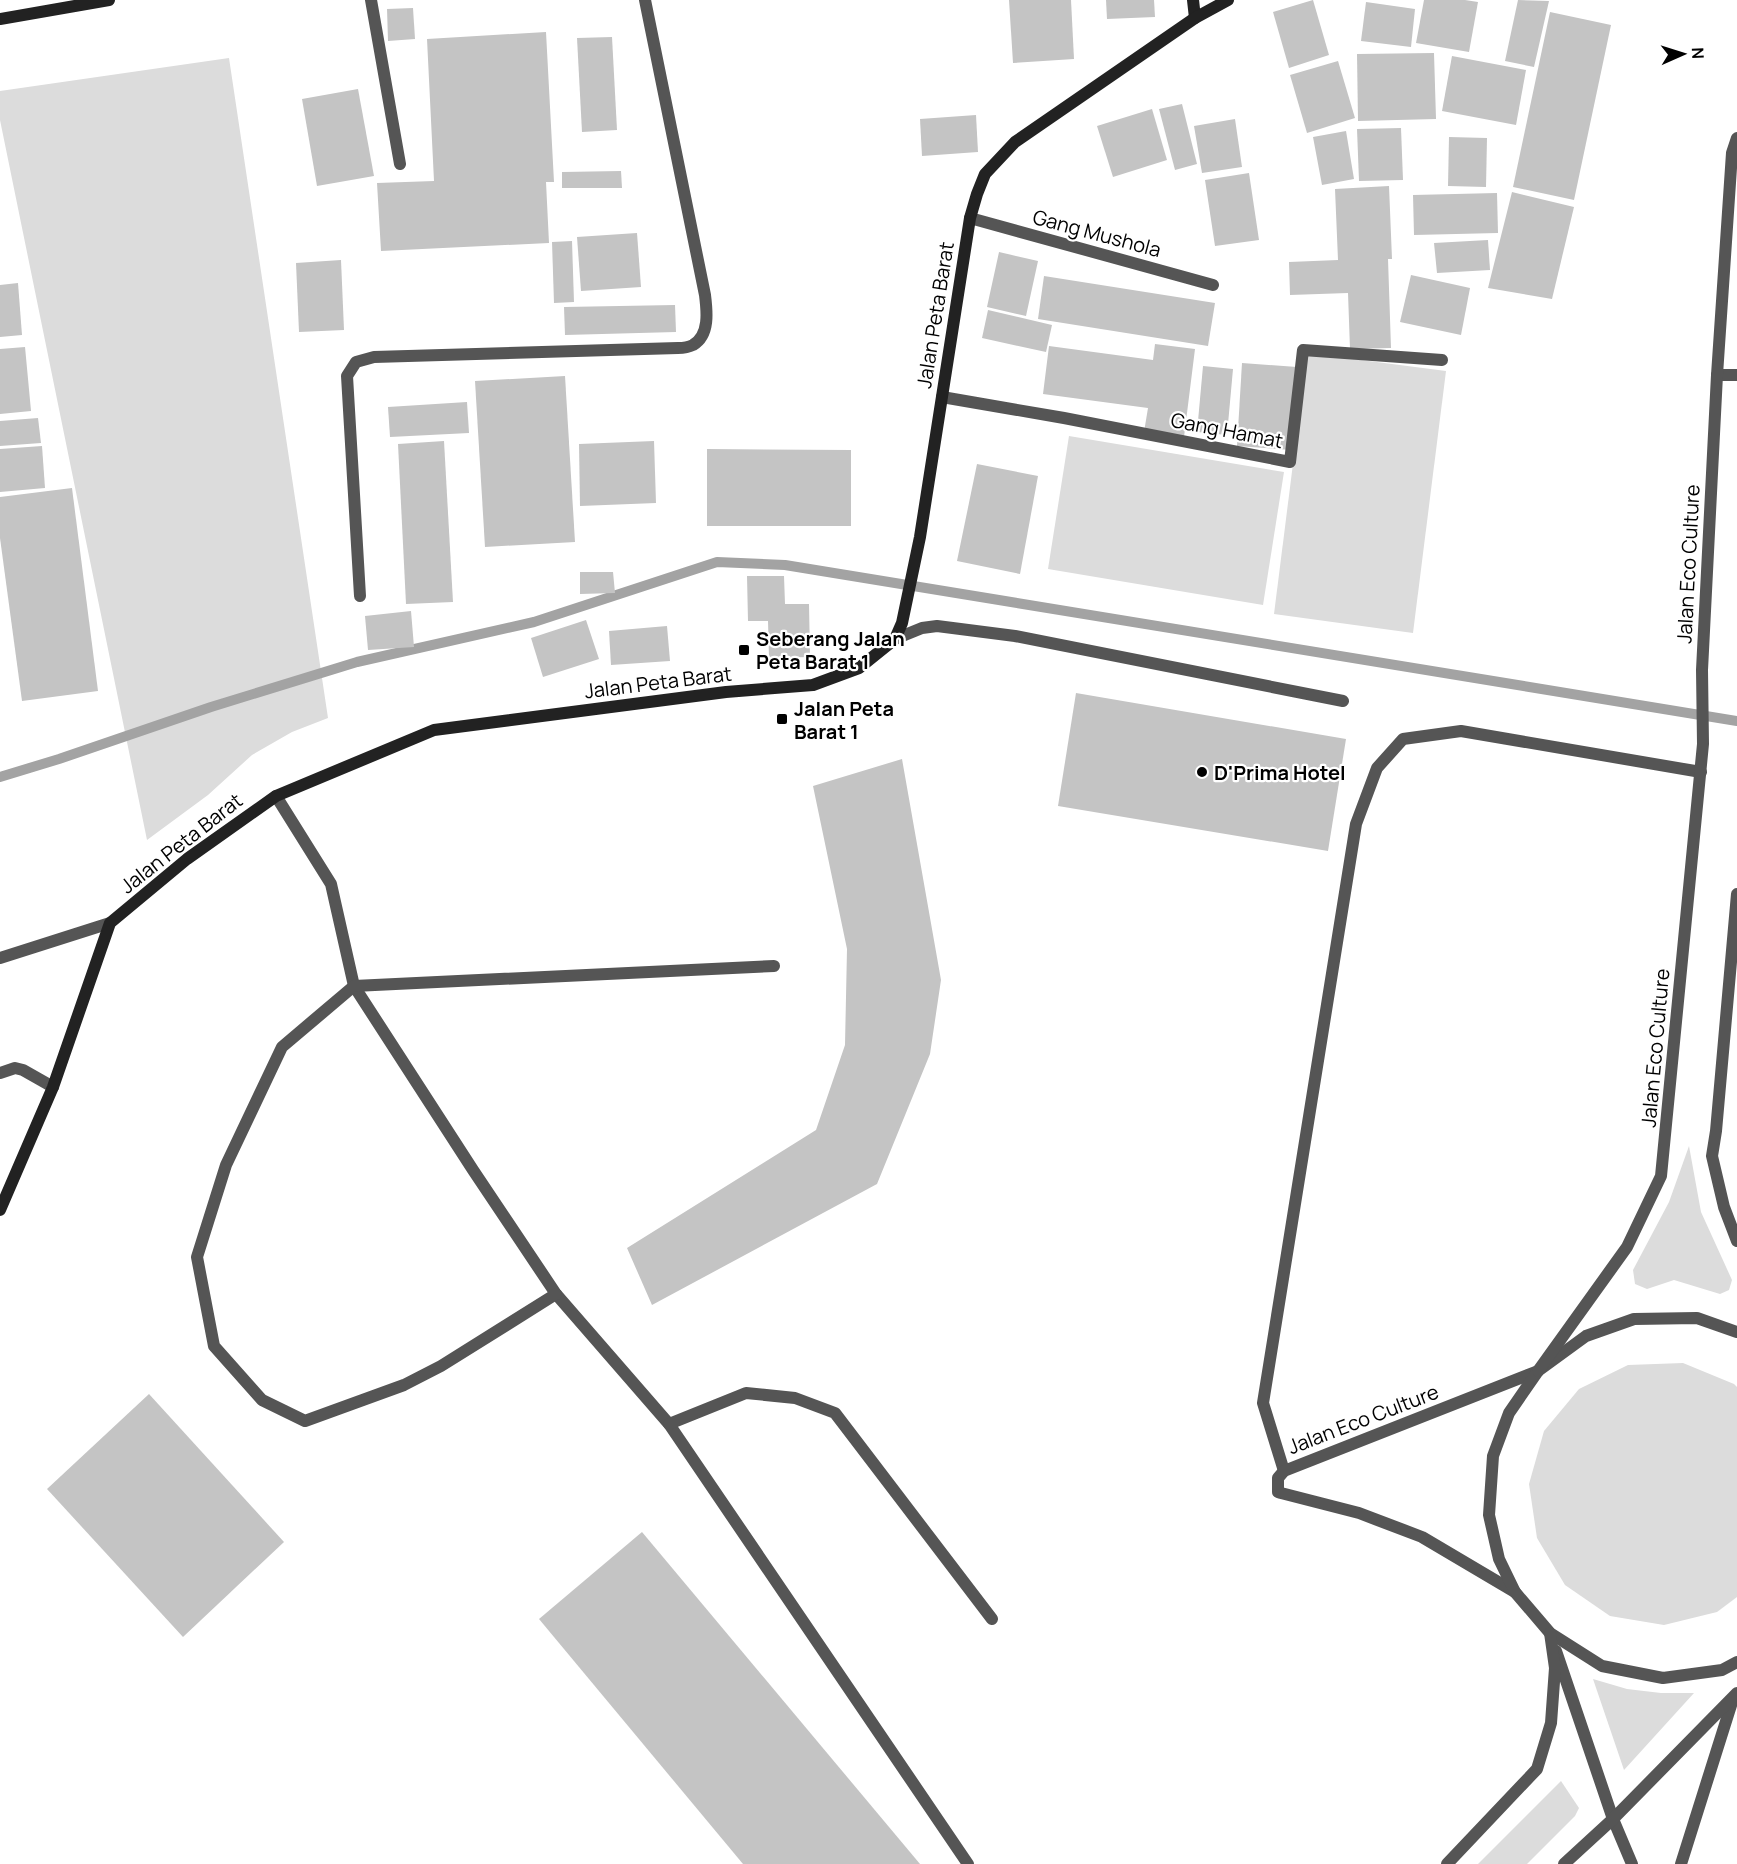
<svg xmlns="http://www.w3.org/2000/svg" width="1737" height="1864" viewBox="0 0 1737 1864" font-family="Manrope,sans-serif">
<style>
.green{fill:#dcdcdc}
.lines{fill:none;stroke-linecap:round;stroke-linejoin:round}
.stream{stroke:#a3a3a3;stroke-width:10}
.building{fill:#c4c4c4}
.service{stroke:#555;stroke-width:12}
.minor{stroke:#555;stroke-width:12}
.tertiary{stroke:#555;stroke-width:12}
.secondary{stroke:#222;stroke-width:12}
.poi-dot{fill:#000;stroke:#fff;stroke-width:2}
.labels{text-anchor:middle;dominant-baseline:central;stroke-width:4.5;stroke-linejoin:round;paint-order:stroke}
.street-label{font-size:20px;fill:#000;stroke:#fff}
.poi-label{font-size:20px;font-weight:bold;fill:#000;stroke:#fff;text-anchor:start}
</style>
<rect width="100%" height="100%" fill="#fff"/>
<g class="green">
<path d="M229 58 328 718 292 732 252 755 208 795 147 840 0 120V91Z"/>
<path d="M1307 353 1446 371 1413 633 1274 614Z"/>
<path d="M1069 436 1284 472 1263 605 1048 569Z"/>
<path d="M1689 1146 1701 1212 1732 1280 1729 1290 1720 1294 1674 1280 1647 1289 1635 1284 1633 1270 1669 1202Z"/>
<path d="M1683 1363 1734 1384 1737 1387V1597L1717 1612 1664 1625 1610 1616 1565 1585 1537 1538 1529 1484 1544 1431 1579 1389 1628 1365Z"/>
<path d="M1593 1679 1627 1689 1661 1693H1694L1624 1770Z"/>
<path d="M1561 1781 1579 1808 1575 1816 1527 1864H1478Z"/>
</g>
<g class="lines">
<path class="stream" d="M0 777 59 759 211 707 357 662 534 622 717 562 785 565 1737 721"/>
</g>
<g class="building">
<path d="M1009 0H1071L1074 59 1013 63Z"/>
<path d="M1106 0H1154L1155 17 1107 19Z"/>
<path d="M1313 0 1329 55 1289 68 1273 12Z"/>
<path d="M1424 0H1465L1478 2 1469 52 1416 43Z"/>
<path d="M1518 0 1549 1 1534 67 1505 61Z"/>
<path d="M1366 2 1415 9 1411 47 1361 41Z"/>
<path d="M413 8 415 39 388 41 387 9Z"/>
<path d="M1550 12 1611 25 1574 200 1513 187Z"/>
<path d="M546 32 554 182H546L549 243 381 251 377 183 434 181 427 39Z"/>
<path d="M612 37 617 130 582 132 577 38Z"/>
<path d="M1434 53 1436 119 1358 121 1357 54Z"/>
<path d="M1452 56 1526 70 1516 125 1442 111Z"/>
<path d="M1338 61 1355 118 1307 133 1290 75Z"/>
<path d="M358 89 374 176 317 186 302 99Z"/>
<path d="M1182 104 1197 164 1175 170 1159 109Z"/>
<path d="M1152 109 1167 160 1113 177 1097 126Z"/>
<path d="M976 115 978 152 922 156 920 119Z"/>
<path d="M1235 119 1242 167 1202 173 1194 126Z"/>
<path d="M1401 128 1403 180 1359 181 1357 129Z"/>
<path d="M1346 131 1354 179 1322 185 1313 137Z"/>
<path d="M1449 137 1487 138 1486 187 1448 186Z"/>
<path d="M621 171 622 188H562V172Z"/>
<path d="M1249 173 1259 240 1215 246 1205 180Z"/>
<path d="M1389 186 1392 259H1388L1391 348 1350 349 1348 293 1290 295 1289 262 1338 260 1335 189Z"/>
<path d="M1512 192 1574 207 1552 299 1488 288Z"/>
<path d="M1497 193 1498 233 1414 235 1413 195Z"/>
<path d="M637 233 641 287 581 291 577 237Z"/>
<path d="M1488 240 1490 270 1437 273 1434 243Z"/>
<path d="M572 241 574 302 554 303 552 242Z"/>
<path d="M999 252 1038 261 1026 316 987 307Z"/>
<path d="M341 260 344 330 299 332 296 263Z"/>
<path d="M1411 275 1470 288 1461 335 1400 322Z"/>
<path d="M1044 276 1215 303 1208 346 1038 319Z"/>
<path d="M18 283 22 335 0 337V285Z"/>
<path d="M675 305 676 332 565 335 564 307Z"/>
<path d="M988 310 1052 325 1046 352 982 338Z"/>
<path d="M1155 344 1195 349 1184 437 1144 432 1148 408 1043 394 1049 346 1153 360Z"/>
<path d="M25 347 31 411 0 414V349Z"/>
<path d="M1242 363 1297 367 1292 450 1237 446Z"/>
<path d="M1203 366 1233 369 1227 435 1197 432Z"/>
<path d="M565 376 575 542 485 547 475 381Z"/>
<path d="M467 402 469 433 390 437 388 407Z"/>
<path d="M38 418 41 443 0 446V421Z"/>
<path d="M444 441 453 602 406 604 398 444Z"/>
<path d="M654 441 656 503 580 506 579 444Z"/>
<path d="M42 446 45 488 0 492V449Z"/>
<path d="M707 449 851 450V526H707Z"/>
<path d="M977 464 1038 476 1020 574 957 561Z"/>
<path d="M72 488 98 691 22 701 0 538V497Z"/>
<path d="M580 572H613L615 593 580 594Z"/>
<path d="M747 576H784L785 604H809L810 657 769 658 768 621H748Z"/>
<path d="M411 611 414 647 368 650 365 616Z"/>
<path d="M586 620 599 659 543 677 531 638Z"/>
<path d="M667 626 670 661 611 665 609 631Z"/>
<path d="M1076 693 1346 739 1328 851 1058 806Z"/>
<path d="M902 759 941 980 930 1054 877 1184 652 1305 627 1248 816 1130 845 1045 847 949 813 786Z"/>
<path d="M149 1394 284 1542 183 1637 47 1489Z"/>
<path d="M642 1532 920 1864H743L539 1619Z"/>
</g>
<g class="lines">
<g class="service">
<path d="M371 0 400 164"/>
<path d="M942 397 1064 418 1290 462 1303 350 1442 360"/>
<path d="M360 596 347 376 356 362 374 357 678 348C682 348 689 347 693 345 710 335 707 311 705 295L645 0"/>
<path d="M895 639 922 628 937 626 1015 636 1343 701"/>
<path d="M276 796 331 884 354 986 473 1170 556 1294 669 1424 968 1864"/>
<path d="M0 958 110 923"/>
<path d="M0 1073 15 1068 23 1070 53 1087"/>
<path d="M556 1294 441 1366 404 1385 305 1421 262 1400 214 1346 197 1257 226 1165 282 1047 354 986 774 966"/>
<path d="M669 1424 746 1393 795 1398 835 1413 992 1619"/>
<path d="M1284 1471 1263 1403 1356 824 1377 768 1403 739 1461 731 1701 772"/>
</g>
<g class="minor">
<path d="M970 218 1213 285"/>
<path d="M1515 1592 1422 1537 1359 1513 1281 1493 1278 1492V1478L1284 1471 1538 1371"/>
<path d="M1556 1651 1613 1819 1632 1864"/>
<path d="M1681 1864 1733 1699"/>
</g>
<g class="tertiary">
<path d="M1717 375H1737"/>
<path d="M1737 894 1716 1131 1712 1156 1724 1207 1737 1241"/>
<path d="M1737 1332 1697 1318 1634 1319 1586 1336 1538 1371 1509 1413 1493 1456 1489 1515 1499 1559 1515 1592 1550 1633 1602 1666 1663 1678 1722 1670 1737 1662"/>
<path d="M1538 1371 1627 1247 1661 1176 1703 744 1702 670 1717 375 1732 153 1737 138"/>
<path d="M1447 1864 1537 1769 1551 1723 1555 1668 1550 1633"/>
<path d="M1564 1864 1613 1819 1737 1693"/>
</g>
<g class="secondary">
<path d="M1193 0 1195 18"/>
<path d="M0 19 109 0"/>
<path d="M0 1210 53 1087 110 923 187 859 276 796 434 730 726 692 813 685 859 668 895 639 902 623 920 537 970 218 977 194 985 174 1015 142 1195 18 1228 0"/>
</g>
</g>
<g class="poi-dot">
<rect x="738" y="644" width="12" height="12" rx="3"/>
<rect x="776" y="713" width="12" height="12" rx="3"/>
<circle cx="1202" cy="772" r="6"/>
</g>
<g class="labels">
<g class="street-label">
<text transform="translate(1097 233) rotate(15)">Gang Mushola</text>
<text transform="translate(935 315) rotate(-81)">Jalan Peta Barat</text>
<text transform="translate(1227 430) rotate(11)">Gang Hamat</text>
<text transform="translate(1688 564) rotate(-87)">Jalan Eco Culture</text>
<text transform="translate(658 682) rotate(-7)">Jalan Peta Barat</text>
<text transform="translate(181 843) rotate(-38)">Jalan Peta Barat</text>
<text transform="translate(1655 1048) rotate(-85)">Jalan Eco Culture</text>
<text transform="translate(1363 1419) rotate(-21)">Jalan Eco Culture</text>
</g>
<g class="poi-label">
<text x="756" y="638">Seberang Jalan<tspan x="756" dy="23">Peta Barat 1</tspan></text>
<text x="794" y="708">Jalan Peta<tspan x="794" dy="23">Barat 1</tspan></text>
<text x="1214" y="772">D'Prima Hotel</text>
</g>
</g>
<g transform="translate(1683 54) rotate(87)" stroke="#ffffff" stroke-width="4.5" paint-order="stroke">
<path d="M0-4.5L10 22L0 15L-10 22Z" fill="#000000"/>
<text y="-9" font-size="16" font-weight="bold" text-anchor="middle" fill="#000000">N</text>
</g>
</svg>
